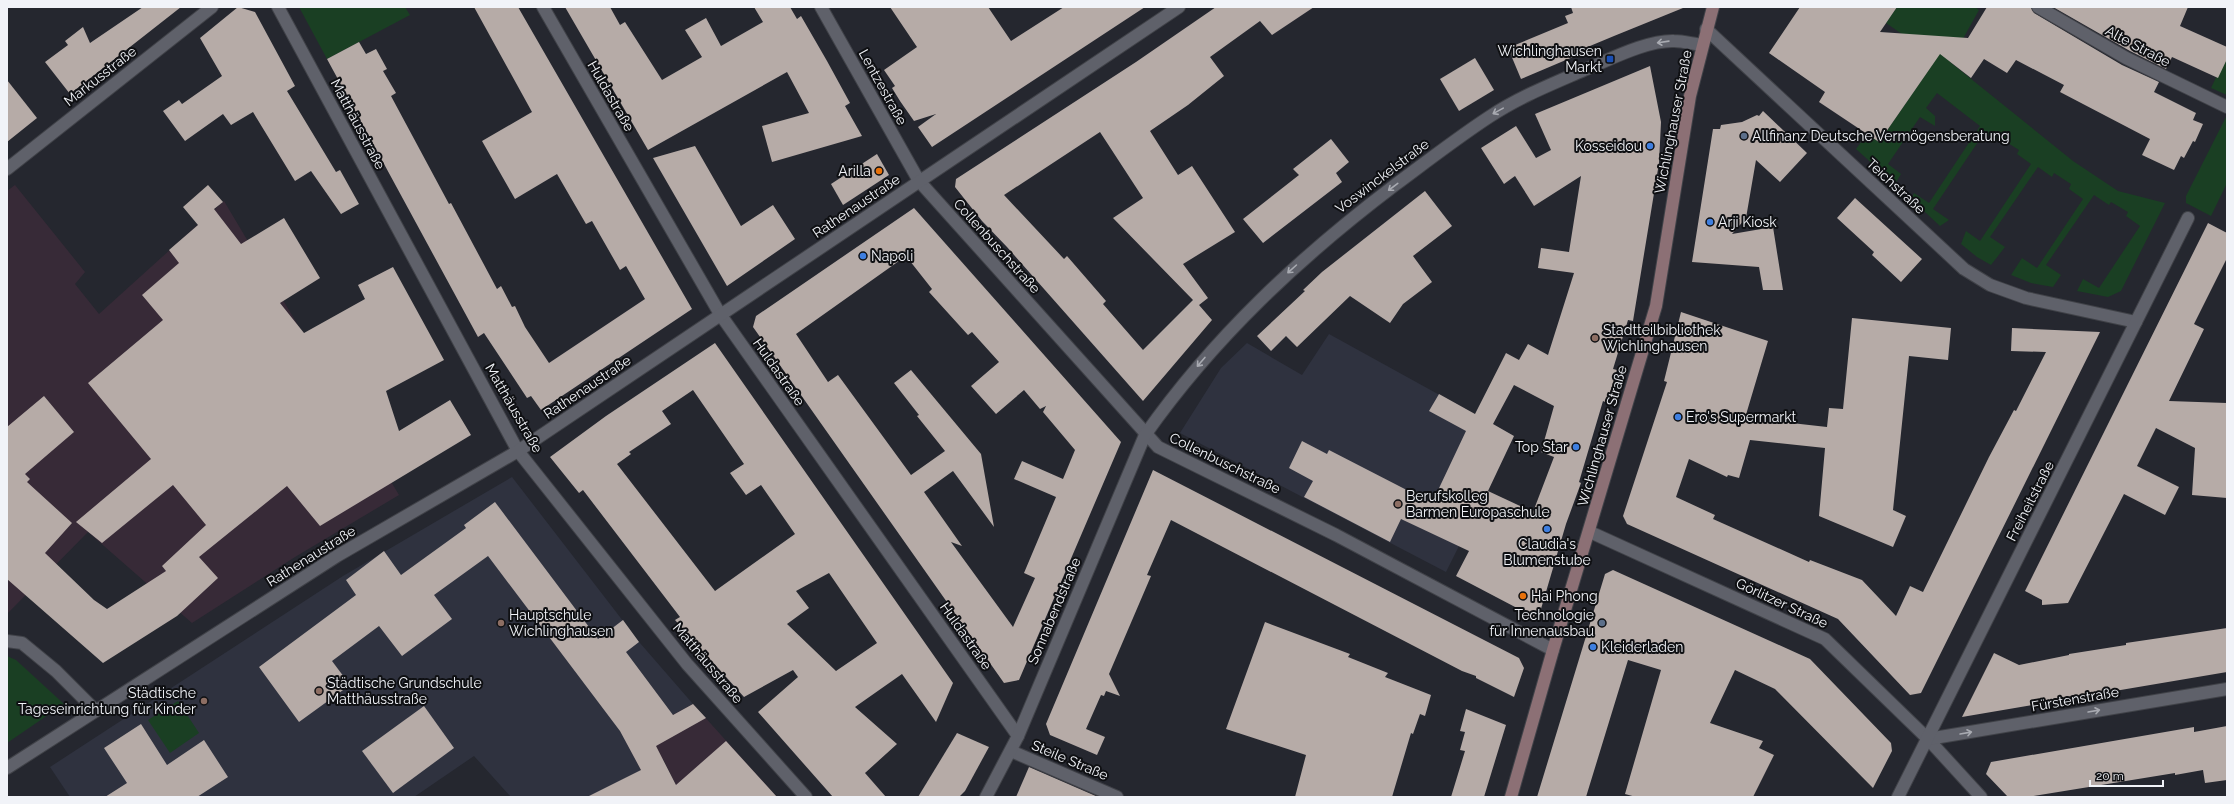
<svg xmlns="http://www.w3.org/2000/svg" width="2234" height="804" viewBox="0 0 2234 804" font-family="Raleway,sans-serif">
<style>
.built{fill:#2f323f}
.industrial{fill:#372a37}
.green{fill:#1a3f23}
.building{fill:#b6aba7;fill-rule:evenodd}
.lines{fill:none;stroke-linecap:round;stroke-linejoin:round}
.street-casing{stroke:#404248;stroke-width:14}
.secondary-casing{stroke:#404248;stroke-width:14}
.street{stroke:#5f616a;stroke-width:12}
.secondary{stroke:#8c7075;stroke-width:12}
.oneway{stroke:#a8aab1}
.transit-dot{fill:#1a4fb4;stroke:#0f1013;stroke-width:1.5}
.service-dot{fill:#5c6f8a;stroke:#0f1013;stroke-width:1.5}
.shop-dot{fill:#3f7fe0;stroke:#0f1013;stroke-width:1.5}
.food-dot{fill:#e8710a;stroke:#0f1013;stroke-width:1.5}
.education-dot{fill:#8d6e63;stroke:#0f1013;stroke-width:1.5}
.labels{text-anchor:middle;dominant-baseline:central;stroke-width:4;stroke-linejoin:round;paint-order:stroke}
.street-label{font-size:14px;fill:#f1f3f8;stroke:#0f1013}
.poi-label{font-size:14px;fill:#f1f3f8;stroke:#0f1013;text-anchor:start}
</style>
<rect width="100%" height="100%" fill="#25272f"/>
<g class="built">
<path d="M1329 334 1514 436 1446 572 1180 433 1221 368 1247 343 1302 375Z"/>
<path d="M512 477 640 643 693 704 626 740 641 770 590 797H511L474 756 414 797H70L50 767 343 576Z"/>
</g>
<g class="industrial">
<path d="M15 185 85 272 75 284 99 314 224 201 399 495 295 557 192 623 88 532 7 614V191Z"/>
<path d="M693 704 777 797H682L663 759 641 770 625 740Z"/>
</g>
<g class="green">
<path d="M299 7H405L410 15 327 59Z"/>
<path d="M1897 7H1975L1979 10 1950 62 2073 161 2118 191 2165 203 2121 291 2108 297 2077 291 2083 279 2099 288 2140 226 2126 216 2128 212 2111 202 2109 205 2094 195 2046 265 2061 275 2053 287 2031 283 2011 275 2022 258 2037 268 2083 199 2069 189 2071 184 2054 173 2052 177 2038 167 1990 237 2005 247 1991 265 1977 257 1961 244 1966 231 1980 241 2031 164 2017 154 2019 150 2003 140 2000 143 1984 133 1933 209 1949 220 1940 226 1911 199 1914 193 1929 203 1980 126 1937 93 1926 108 1935 116V126L1920 117 1888 164 1901 174 1895 184 1856 149 1867 134 1879 142 1932 65 1912 41 1886 23Z"/>
<path d="M2227 54V95L2211 88Z"/>
<path d="M2226 117 2227 183 2211 216 2186 203V196Z"/>
<path d="M7 656 16 660 64 704 7 743Z"/>
<path d="M178 701 199 733 170 753 148 720Z"/>
</g>
<g class="building">
<path d="M143 7H181L70 94 45 62 68 45 65 41 83 27 90 43Z"/>
<path d="M238 7 255 12 295 86 287 91 336 172 340 170 359 204 341 214 311 171 295 181 253 112 231 125 223 114 185 141 163 111 179 100 182 104 222 76 200 38Z"/>
<path d="M474 7H518L692 309 541 410 531 396 527 398 484 333 478 337 327 59 359 42 366 54 376 49 387 69 383 71 396 93 391 96 449 204 451 203 497 289 501 286 512 307 515 306 525 327 549 363 645 299 626 266 620 270 592 221 586 224 557 174 515 199 482 141 532 112Z"/>
<path d="M565 7H610L620 25 625 22 662 80 702 57 685 30 706 18 721 46 763 22 754 7H790L797 19 801 16 827 61 850 103 845 106 862 136 772 162 762 126 809 113 787 72 648 150Z"/>
<path d="M890 7H988L1011 41 1064 7H1145L932 147 918 127 936 114 914 121 900 101 892 88 895 86 884 70 917 47Z"/>
<path d="M1216 7H1314L1272 35 1260 21 1210 57 1224 76 1188 105 1150 131 1178 175 1192 166 1235 232 1183 264 1208 298 1199 305 1212 320 1143 401 1007 247 982 221 955 187 956 179 1136 62ZM1100 132 1143 198 1113 218 1193 300 1143 350 1103 304 1106 301 1067 256 1064 259 1004 195Z"/>
<path d="M1571 7H1683V8L1614 36 1578 51 1580 54 1521 79 1508 48 1568 23 1565 16 1573 13Z"/>
<path d="M1800 7H1897L1880 32 1968 38 1987 7H2031L2034 13 2122 65 2159 82 2154 92 2196 113 2193 120 2203 124 2195 142 2193 141 2184 158 2181 156 2174 170 2142 155 2150 139 2060 92 2064 85 2016 60 2007 73 1984 59 1971 78 1940 54 1879 142 1819 102 1825 92 1769 53Z"/>
<path d="M2053 7H2188L2180 26 2227 47V59L2218 78 2172 57 2166 69 2130 51Z"/>
<path d="M1475 58 1494 90 1459 111 1440 79Z"/>
<path d="M1650 66 1661 122 1659 163 1633 321 1628 320 1613 369 1617 370 1607 403 1603 401 1579 482 1581 483 1566 524 1538 619 1456 576 1469 551 1401 519 1390 542 1304 497 1313 481 1289 468 1302 441 1327 454 1329 450 1432 503 1466 431 1429 411 1439 394 1475 414 1506 353 1519 360 1528 344 1548 355 1574 273 1538 268 1541 248 1569 252 1581 176 1534 206 1515 176 1504 184 1481 148 1516 126 1536 158 1551 150 1535 114ZM1514 385 1554 406 1541 452 1554 457 1533 512 1488 491 1514 436 1493 424Z"/>
<path d="M7 80 37 118 7 142Z"/>
<path d="M1763 111 1807 153 1780 182 1756 160 1746 218 1732 234 1773 227 1783 290H1763L1759 267 1692 262 1713 129H1720L1721 125 1742 122 1757 115 1759 116Z"/>
<path d="M1331 139 1349 162 1336 173 1342 182 1263 243 1243 219 1299 175 1293 169Z"/>
<path d="M695 146 741 226 773 205 795 239 727 286 653 158Z"/>
<path d="M877 154 889 175 843 205 831 184Z"/>
<path d="M208 185 223 202 214 209 241 244 284 218 320 278 280 303 304 333 365 299 358 285 393 267 444 360 386 391 399 431 450 400 471 435 320 526 287 486 199 557 218 578 177 616 103 663 7 579V427L44 396 74 432 25 474 30 479 27 482 72 523 45 553 94 600 107 609 166 571 162 566 206 525 173 485 102 543 76 522 151 459 88 383 163 320 142 295 179 263 169 250 198 225 183 207Z"/>
<path d="M1425 191 1452 226 1413 256 1432 282 1403 304 1390 323 1350 296 1297 347 1286 336 1271 351 1257 336 1305 291 1303 290 1322 272Z"/>
<path d="M1855 198 1922 259 1901 282 1872 255 1874 252 1837 218Z"/>
<path d="M914 208 1121 442 1019 680 1004 683 753 327 756 316ZM906 256 932 289 929 292 968 335 972 332 999 362 971 386 996 414 1024 390 1040 409 1046 406 1043 412 1075 450 1063 479 1022 461 1014 479 1056 497 1024 573 1035 578 1013 627 951 542 962 546 924 492 953 471 994 527 981 454 911 370 894 383 919 415 917 416 945 451 911 475 838 375 828 382 796 334Z"/>
<path d="M2208 223 2227 233V258L2194 324 2204 329 2169 401 2227 403V498L2192 495 2195 448 2156 428 2137 466 2179 487 2165 515 2124 494 2068 603 2042 605V600L2025 591Z"/>
<path d="M1681 312 1768 341 1745 418 1827 427 1829 408 1843 409 1852 318 1951 328 1948 360 1909 356 1893 510 1906 516 1893 547 1819 516 1825 448 1750 440 1739 478 1728 475 1727 477 1689 459 1676 497 1715 515 1713 519 1809 562 1810 560 1862 580 1896 616 1910 586 1923 592 1989 457 2014 410 2016 411 2046 352 2011 351 2012 328 2100 332 1921 693 1910 695 1838 619 1627 524 1623 516 1667 382 1664 381Z"/>
<path d="M715 343 953 683 936 722 902 674 855 707 897 744 865 773 886 797H833L758 712 798 677 793 670 744 697 675 620 680 617 583 490 579 493 550 457 606 416ZM693 390 744 464 730 473 746 495 761 485 795 534 715 591 617 464 631 454 629 452 671 424 662 411ZM829 573 877 643 836 671 787 624 809 608 796 591Z"/>
<path d="M1153 470 1519 658 1524 668 1514 697 1476 678V676L1462 671 1171 520 1147 575 1151 576 1109 674 1120 696 1106 691 1104 696 1101 695 1086 729 1105 737 1097 755 1050 735 1046 724Z"/>
<path d="M495 502 598 639 623 620 639 642 626 652 673 715 693 704 706 718 656 746 676 785 726 741 777 797H587L641 770 620 731 488 556 434 595 452 619 402 656 379 626 332 661 350 685 299 722 259 667 356 595 346 580 384 551 401 575 466 528 464 525Z"/>
<path d="M1613 570 1810 659 1891 743 1892 751 1873 788 1775 689 1735 670 1710 723 1763 741 1759 748 1774 755 1753 797H1636L1625 794 1661 670 1628 660 1586 797H1537L1605 574Z"/>
<path d="M1265 622 1350 654 1348 657 1388 673 1385 677 1431 695 1425 716 1420 714 1413 734 1411 733 1392 797H1295L1306 755 1226 729Z"/>
<path d="M2227 628V672L1962 717 1994 653 2019 665 2069 655V654L2126 645V643Z"/>
<path d="M424 706 454 748 393 793 362 751Z"/>
<path d="M1466 709 1506 725 1484 797H1451L1465 751 1460 750 1465 732 1460 731Z"/>
<path d="M141 724 167 765 204 740 228 777 197 797H105L127 783 104 748Z"/>
<path d="M2227 726V780L2205 783 2203 770 2175 775V773L2028 797H2008L1986 774 1991 762 2194 727V732Z"/>
<path d="M957 733 989 747 965 791 959 797H918Z"/>
<path d="M1029 767 1098 797H1016Z"/>
</g>
<g class="lines">
<defs>
<g id="street">
<path d="M278 7 518 451 687 664 806 797"/>
<path d="M543 7 720 314 1018 736"/>
<path d="M821 7 919 181 1158 447 1336 535 1553 650"/>
<path d="M2038 7 2126 58 2227 107"/>
<path d="M1706 29 1964 269 1990 285 2026 298 2136 322"/>
<path d="M7 169 212 7"/>
<path d="M1590 532 1825 639 1928 739 1981 797"/>
<path d="M7 641 22 643 56 671 95 710"/>
<path d="M1928 739 2227 689"/>
<path d="M1011 751 1117 797"/>
<path d="M7 768 337 556 518 451 1179 7"/>
<path d="M986 797 1018 736 1145 435C1214 337 1300 257 1395 185 1426 162 1457 138 1489 117 1519 97 1552 84 1584 70 1609 60 1647 40 1674 41 1683 41 1693 44 1702 45"/>
<path d="M1898 797 2188 218"/>
</g>
<path id="secondary" d="M1511 797 1553 650 1656 306 1690 96 1713 7"/>
</defs>
<use href="#street" class="street-casing"/>
<use href="#secondary" class="secondary-casing"/>
<use href="#street" class="street"/>
<use href="#secondary" class="secondary"/>
</g>
<defs><path id="oneway-shaft" d="M-6 0H5M1.5-3L5.5 0L1.5 3" fill="none" stroke-width="1.6" stroke-linecap="round" stroke-linejoin="round"/></defs>
<g class="oneway">
<use href="#oneway-shaft" transform="translate(1663 42) rotate(172)"/>
<use href="#oneway-shaft" transform="translate(1498 111) rotate(151)"/>
<use href="#oneway-shaft" transform="translate(1393 187) rotate(143)"/>
<use href="#oneway-shaft" transform="translate(1292 269) rotate(138)"/>
<use href="#oneway-shaft" transform="translate(1201 362) rotate(131)"/>
<use href="#oneway-shaft" transform="translate(2094 711) rotate(-10)"/>
<use href="#oneway-shaft" transform="translate(1966 733) rotate(-10)"/>
</g>
<rect class="transit-dot" x="1606" y="55" width="8" height="8" rx="2"/>
<g class="service-dot">
<circle cx="1744" cy="136" r="4"/>
<circle cx="1602" cy="623" r="4"/>
</g>
<g class="shop-dot">
<circle cx="1650" cy="146" r="4"/>
<circle cx="1710" cy="222" r="4"/>
<circle cx="863" cy="256" r="4"/>
<circle cx="1678" cy="417" r="4"/>
<circle cx="1576" cy="447" r="4"/>
<circle cx="1547" cy="529" r="4"/>
<circle cx="1593" cy="647" r="4"/>
</g>
<g class="food-dot">
<circle cx="879" cy="171" r="4"/>
<circle cx="1523" cy="596" r="4"/>
</g>
<g class="education-dot">
<circle cx="1595" cy="338" r="4"/>
<circle cx="1398" cy="504" r="4"/>
<circle cx="501" cy="623" r="4"/>
<circle cx="319" cy="691" r="4"/>
<circle cx="204" cy="701" r="4"/>
</g>
<g class="labels">
<g class="street-label">
<text transform="translate(2138 46) rotate(28)">Alte Straße</text>
<text transform="translate(100 76) rotate(-38)">Markusstraße</text>
<text transform="translate(883 87) rotate(61)">Lentzestraße</text>
<text transform="translate(611 96) rotate(60)">Huldastraße</text>
<text transform="translate(1673 122) rotate(-79)">Wichlinghauser Straße</text>
<text transform="translate(358 124) rotate(62)">Matthäusstraße</text>
<text transform="translate(1382 176) rotate(-37)">Voswinckelstraße</text>
<text transform="translate(1896 186) rotate(43)">Teichstraße</text>
<text transform="translate(856 206) rotate(-34)">Rathenaustraße</text>
<text transform="translate(997 246) rotate(48)">Collenbuschstraße</text>
<text transform="translate(779 372) rotate(55)">Huldastraße</text>
<text transform="translate(587 387) rotate(-34)">Rathenaustraße</text>
<text transform="translate(514 408) rotate(60)">Matthäusstraße</text>
<text transform="translate(1602 436) rotate(-74)">Wichlinghauser Straße</text>
<text transform="translate(1225 463) rotate(26)">Collenbuschstraße</text>
<text transform="translate(2030 501) rotate(-63)">Freiheitstraße</text>
<text transform="translate(311 556) rotate(-32)">Rathenaustraße</text>
<text transform="translate(1782 603) rotate(25)">Görlitzer Straße</text>
<text transform="translate(1054 611) rotate(-67)">Sonnabendstraße</text>
<text transform="translate(966 636) rotate(55)">Huldastraße</text>
<text transform="translate(708 663) rotate(50)">Matthäusstraße</text>
<text transform="translate(2075 699) rotate(-10)">Fürstenstraße</text>
<text transform="translate(1070 760) rotate(23)">Steile Straße</text>
</g>
<g class="poi-label">
<text x="1602" y="51" text-anchor="end">Wichlinghausen<tspan x="1602" dy="16">Markt</tspan></text>
<text x="1752" y="136">Allfinanz Deutsche Vermögensberatung</text>
<text x="1642" y="146" text-anchor="end">Kosseidou</text>
<text x="871" y="171" text-anchor="end">Arilla</text>
<text x="1718" y="222">Arji Kiosk</text>
<text x="871" y="256">Napoli</text>
<text x="1603" y="330">Stadtteilbibliothek<tspan x="1603" dy="16">Wichlinghausen</tspan></text>
<text x="1686" y="417">Ero's Supermarkt</text>
<text x="1568" y="447" text-anchor="end">Top Star</text>
<text x="1406" y="496">Berufskolleg<tspan x="1406" dy="16">Barmen Europaschule</tspan></text>
<text x="1547" y="544" text-anchor="middle">Claudia's<tspan x="1547" dy="16">Blumenstube</tspan></text>
<text x="1531" y="596">Hai Phong</text>
<text x="509" y="615">Hauptschule<tspan x="509" dy="16">Wichlinghausen</tspan></text>
<text x="1594" y="615" text-anchor="end">Technologie<tspan x="1594" dy="16">für Innenausbau</tspan></text>
<text x="1601" y="647">Kleiderladen</text>
<text x="327" y="683">Städtische Grundschule<tspan x="327" dy="16">Matthäusstraße</tspan></text>
<text x="196" y="693" text-anchor="end">Städtische<tspan x="196" dy="16">Tageseinrichtung für Kinder</tspan></text>
</g>
</g>
<rect width="2234" height="804" fill="none" stroke="#f1f3f8" stroke-width="16"/>
<path d="M2090 780v6h73v-6" fill="none" stroke="#f1f3f8" stroke-width="2"/>
<text x="2096" y="780" font-size="12" fill="#f1f3f8" stroke="#0f1013" stroke-width="3" paint-order="stroke">20 m</text>
</svg>
